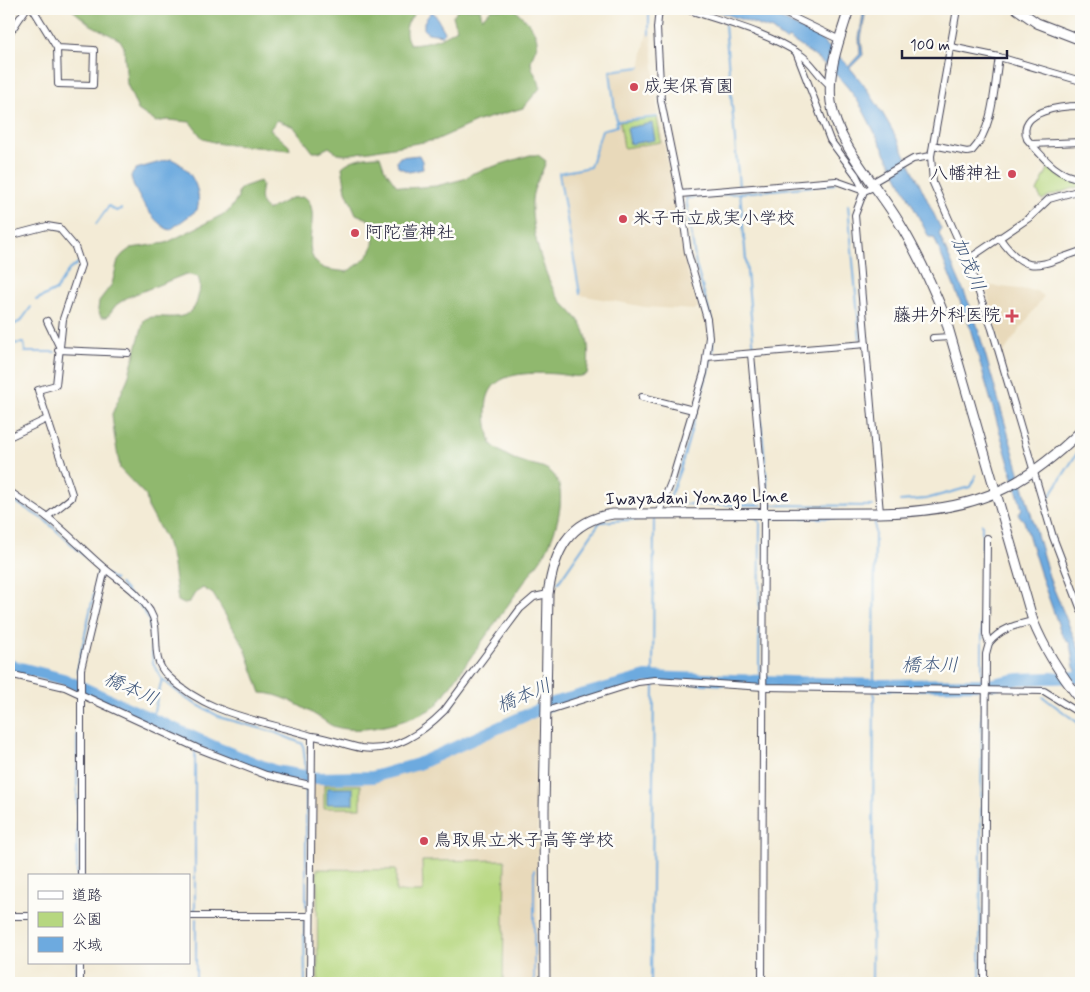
<svg xmlns="http://www.w3.org/2000/svg" width="1090" height="992" viewBox="0 0 1090 992" font-family="Mynerve,'Klee One',sans-serif">
<style>
.built{fill:#e8d9ba}
.green{fill:#b6d77f;stroke:#6c7c5d}
.forest{fill:#90b86e;stroke:#596d54}
.water{fill:#6daadf;stroke:#48668d}
.lines{fill:none;stroke-linecap:round;stroke-linejoin:round}
.stream{stroke:#6daadf;stroke-width:2}
.river{stroke:#6daadf;stroke-width:12}
.street-casing{stroke:#414052;stroke-width:8}
.secondary-casing{stroke:#414052;stroke-width:11}
.street{stroke:#fff;stroke-width:6}
.secondary{stroke:#fff;stroke-width:9}
.poi-dot{fill:#d1495b;stroke:#fdfcf7;stroke-width:2}
.labels{text-anchor:middle;dominant-baseline:central;stroke-width:5;stroke-linejoin:round;paint-order:stroke}
.poi-label{font-size:18px;fill:#22223b;stroke:#fdfcf7;text-anchor:start}
.street-label{font-size:18px;fill:#22223b;stroke:#fdfcf7}
.water-label{font-size:19px;font-style:italic;fill:#40587d;stroke:#fdfcf7}
</style>
<rect width="100%" height="100%" fill="#fdfcf7"/>
<filter id="ink" filterUnits="userSpaceOnUse"><feTurbulence type="fractalNoise" baseFrequency=".02" numOctaves="2"/><feDisplacementMap in="SourceGraphic" scale="10" xChannelSelector="R" yChannelSelector="G"/><feConvolveMatrix kernelMatrix="1 2 1 2 8 2 1 2 1" color-interpolation-filters="sRGB"/></filter>
<filter id="wash" filterUnits="userSpaceOnUse"><feTurbulence type="fractalNoise" baseFrequency=".0096" numOctaves="4" result="noise"/><feDisplacementMap in="SourceGraphic" scale="20" xChannelSelector="R" yChannelSelector="G"/><feGaussianBlur stdDeviation="1.12" result="paint"/><feColorMatrix in="noise" values="0 0 0 0 0 0 0 0 0 0 0 0 0 0 0 0 0 1.4 0 .05"/><feComposite in="paint" operator="in"/></filter>
<g filter="url(#wash)">
<rect width="100%" height="100%" fill="#f3ebd6"/>
<g class="built">
<path d="M647 32H651L658 115 617 120 611 71 640 68Z"/>
<path d="M658 117 676 201 687 270 698 307 694 310 645 307 580 295 559 173 590 167 602 130 617 126V121Z"/>
<path d="M985 285 1036 291 1044 296 1003 353Z"/>
<path d="M536 711 538 714 537 983H313V781H369L406 770Z"/>
</g>
<g class="green">
<path d="M657 117 661 142 624 148 620 122Z"/>
<path d="M1049 167 1061 178 1081 181V186L1049 196 1042 200 1037 191Z"/>
<rect x="324" y="785" width="37" height="23"/>
<path d="M505 860 503 983H318L317 869 396 870V892H423L422 861Z"/>
</g>
<g class="forest">
<path d="M71 9H419C408 19 401 31 410 44 428 43 442 39 457 29L453 16 458 9H480L482 18 492 9H514C523 17 538 30 537 44 536 50 531 57 531 63 532 73 540 79 540 88L523 108 478 121 436 140 345 155 337 153 329 147 319 152H313L294 127 277 120 270 129 289 146 290 150 221 144 203 139 190 122 167 120 156 122 138 110 127 84 124 47 120 40 91 25Z"/>
<path d="M530 155H538L546 161C542 175 533 185 532 200 530 228 543 272 557 296 562 303 569 309 575 316 590 332 590 353 587 374 577 379 568 375 557 374 498 370 475 381 491 444 500 452 510 458 521 462 531 465 543 465 551 472 571 490 555 534 545 553L436 706C413 721 364 735 336 727 330 726 323 719 317 716 300 706 280 693 261 693L245 648 213 594 203 588 195 593 189 603 184 604 178 601 172 559 165 538 148 507 146 496 120 469 114 433 112 414 128 378 144 320C157 310 192 330 198 297 200 289 201 285 198 277L186 274 128 297 116 305 107 317H101L98 310 99 301 112 284 118 260 123 254 131 248 166 243 228 212 238 198V191L243 187 260 181 262 185C260 196 258 203 268 210L291 198 305 197C324 214 297 249 320 266 326 271 339 270 346 272 370 259 381 246 368 219L356 214 346 191 342 167C352 158 367 156 380 156L384 168 396 185 407 188 436 186 464 179 473 173Z"/>
</g>
<g class="water">
<path d="M711 9 763 10 819 38 849 66 860 54 859 38 864 9H866L861 39 863 55 850 68C888 111 917 179 941 229L939 234 974 315 1050 580 1081 654V680L1074 667 1070 644 1062 635 1044 585 1024 521 1018 514 1022 509 968 321 934 237H929L862 108C844 77 818 57 788 38L786 41 772 30Z"/>
<path d="M431 12 434 13 445 32 442 35 428 33 424 30V22Z"/>
<path d="M652 123 655 140 630 144 627 128Z"/>
<path d="M419 155 422 161 423 169 409 172 398 167 397 161 400 157Z"/>
<path d="M171 159C190 166 203 191 197 210L170 230C155 226 133 191 131 176L136 169Z"/>
<rect x="327" y="788" width="26" height="16"/>
</g>
<g class="lines">
<g class="stream">
<path d="M649 9V35"/>
<path d="M725 25 739 187"/>
<path d="M618 121 657 117"/>
<path d="M740 192 754 351"/>
<path d="M686 198 696 265 712 322 713 353"/>
<path d="M687 198 835 184"/>
<path d="M848 205 860 339"/>
<path d="M96 224 109 206 116 211 121 209"/>
<path d="M580 294 559 173 590 167 602 130 617 126 610 71 640 67"/>
<path d="M36 300 56 290 68 271 78 263"/>
<path d="M9 327 21 321 31 307"/>
<path d="M9 344 24 343 25 352H55"/>
<path d="M755 357 769 505 873 506"/>
<path d="M670 497 681 467 711 360"/>
<path d="M9 498 46 521 99 569 77 672"/>
<path d="M900 501 926 499 970 487 976 475"/>
<path d="M1046 502 1081 447"/>
<path d="M673 504 762 505"/>
<path d="M756 518 760 522 759 681"/>
<path d="M773 518H875L874 684"/>
<path d="M106 574 115 580"/>
<path d="M558 583 600 522 649 518"/>
<path d="M120 584 140 606 149 620 153 663 162 679 185 698 222 718 274 732 303 744 306 770"/>
<path d="M653 676 654 518"/>
<path d="M982 684V524"/>
<path d="M1043 697 1081 725"/>
<path d="M77 706V876"/>
<path d="M152 719 162 679"/>
<path d="M195 751V914"/>
<path d="M534 870V983"/>
<path d="M306 906V789"/>
<path d="M304 921 305 983"/>
<path d="M77 983V963"/>
<path d="M196 983V919"/>
<path d="M651 983 654 683"/>
<path d="M872 983 874 693"/>
<path d="M980 983 982 696"/>
</g>
<path class="river" d="M9 665 63 679 217 748 275 771 316 778 373 777 418 764 553 703 646 677 878 685 993 684 1019 679 1081 677"/>
</g>
</g>
<g filter="url(#ink)">
<g class="lines">
<defs>
<g id="street">
<path d="M33 9 57 48 58 84 93 85 94 50 57 48"/>
<path d="M686 9C724 22 767 32 801 55 812 62 819 77 830 85"/>
<path d="M776 9 840 40"/>
<path d="M957 9 931 156 933 183 967 260 992 329 1053 537 1081 610"/>
<path d="M9 34 26 9"/>
<path d="M951 47 999 57 1081 81"/>
<path d="M796 52 830 140 856 175 864 191"/>
<path d="M1081 106C1063 106 1016 110 1027 139 1042 156 1057 177 1081 178"/>
<path d="M1032 144 1081 142"/>
<path d="M933 145 967 152 972 151C994 128 994 87 999 57"/>
<path d="M873 182 913 159 931 156"/>
<path d="M876 186 864 191 855 215 880 513"/>
<path d="M680 194 836 181 864 191"/>
<path d="M9 236 47 226 59 228 75 247 81 265 63 319 56 385 38 390 72 494 71 498 47 517"/>
<path d="M999 237C1028 279 1040 264 1081 251"/>
<path d="M967 260 1029 218 1049 199 1081 190"/>
<path d="M47 321 59 346"/>
<path d="M933 338 950 337"/>
<path d="M58 350 128 353"/>
<path d="M751 354 764 503 762 983"/>
<path d="M707 357 866 344"/>
<path d="M642 397 693 410"/>
<path d="M9 437 47 419"/>
<path d="M9 491C21 500 35 508 47 517 67 532 84 551 103 567 122 583 136 589 150 611 162 631 149 658 167 675 207 715 260 720 312 736L310 983"/>
<path d="M659 512 672 480 704 373 709 337 707 319 688 253 680 194 661 101 657 28 659 9"/>
<path d="M989 643C1001 628 1016 625 1033 621"/>
<path d="M9 674 65 687 197 748 266 775 310 785"/>
<path d="M546 711 638 682 655 680 764 687 1044 691 1076 711 1081 704"/>
<path d="M312 736C329 738 345 745 361 748 393 753 423 732 444 711L520 609 534 597 548 594"/>
<path d="M81 876V669L105 569"/>
<path d="M9 916H29"/>
<path d="M189 916H310"/>
<path d="M80 983V963"/>
<path d="M984 983 986 654 989 643 986 634 987 538"/>
</g>
<g id="secondary">
<path d="M849 9C840 38 827 70 831 102 837 146 878 186 900 224 918 254 932 285 945 317L1033 621C1045 651 1061 675 1081 700"/>
<path d="M1017 9 1037 23 1081 40"/>
<path d="M545 983 544 811 548 594C554 553 567 521 613 514L880 513C969 511 1017 494 1081 431"/>
</g>
</defs>
<use href="#street" class="street-casing"/>
<use href="#secondary" class="secondary-casing"/>
<use href="#street" class="street"/>
<use href="#secondary" class="secondary"/>
</g>
</g>
<g class="poi-dot">
<circle cx="634" cy="87" r="5"/>
<circle cx="1012" cy="174" r="5"/>
<circle cx="623" cy="219" r="5"/>
<circle cx="355" cy="233" r="5"/>
<path d="M1009.5 308.5h5v5h5v5h-5v5h-5v-5h-5v-5h5z"/>
<circle cx="424" cy="841" r="5"/>
</g>
<g class="labels">
<g class="poi-label">
<text x="644" y="87">成実保育園</text>
<text x="1002" y="174" text-anchor="end">八幡神社</text>
<text x="633" y="219">米子市立成実小学校</text>
<text x="365" y="233">阿陀萱神社</text>
<text x="1001" y="316" text-anchor="end">藤井外科医院</text>
<text x="434" y="841">鳥取県立米子高等学校</text>
</g>
<g class="street-label">
<text transform="translate(697 498) rotate(-1)">Iwayadani Yonago Line</text>
</g>
<g class="water-label">
<text transform="translate(968 264) rotate(67)">加茂川</text>
<text x="930" y="665">橋本川</text>
<text transform="translate(131 689) rotate(24)">橋本川</text>
<text transform="translate(524 696) rotate(-23)">橋本川</text>
</g>
</g>
<rect width="1090" height="992" fill="none" stroke="#fdfcf7" stroke-width="30"/>
<rect x="28" y="874" width="162" height="90" fill="#fdfcf7" stroke="#a5a5ac"/>
<rect x="38" y="891" width="25" height="8" fill="#ffffff" stroke="#a5a5ac"/>
<text x="72" y="900" font-size="15" fill="#22223b">道路</text>
<rect x="38" y="912" width="25" height="15" fill="#b6d77f" stroke="#a5a5ac"/>
<text x="72" y="924" font-size="15" fill="#22223b">公園</text>
<rect x="38" y="937" width="25" height="15" fill="#6daadf" stroke="#a5a5ac"/>
<text x="72" y="950" font-size="15" fill="#22223b">水域</text>
<path d="M902 50v8h105v-8" fill="none" stroke="#22223b" stroke-width="2.5"/>
<text x="910" y="50" font-size="15" fill="#22223b" stroke="#fdfcf7" stroke-width="4" paint-order="stroke">100 m</text>
</svg>
